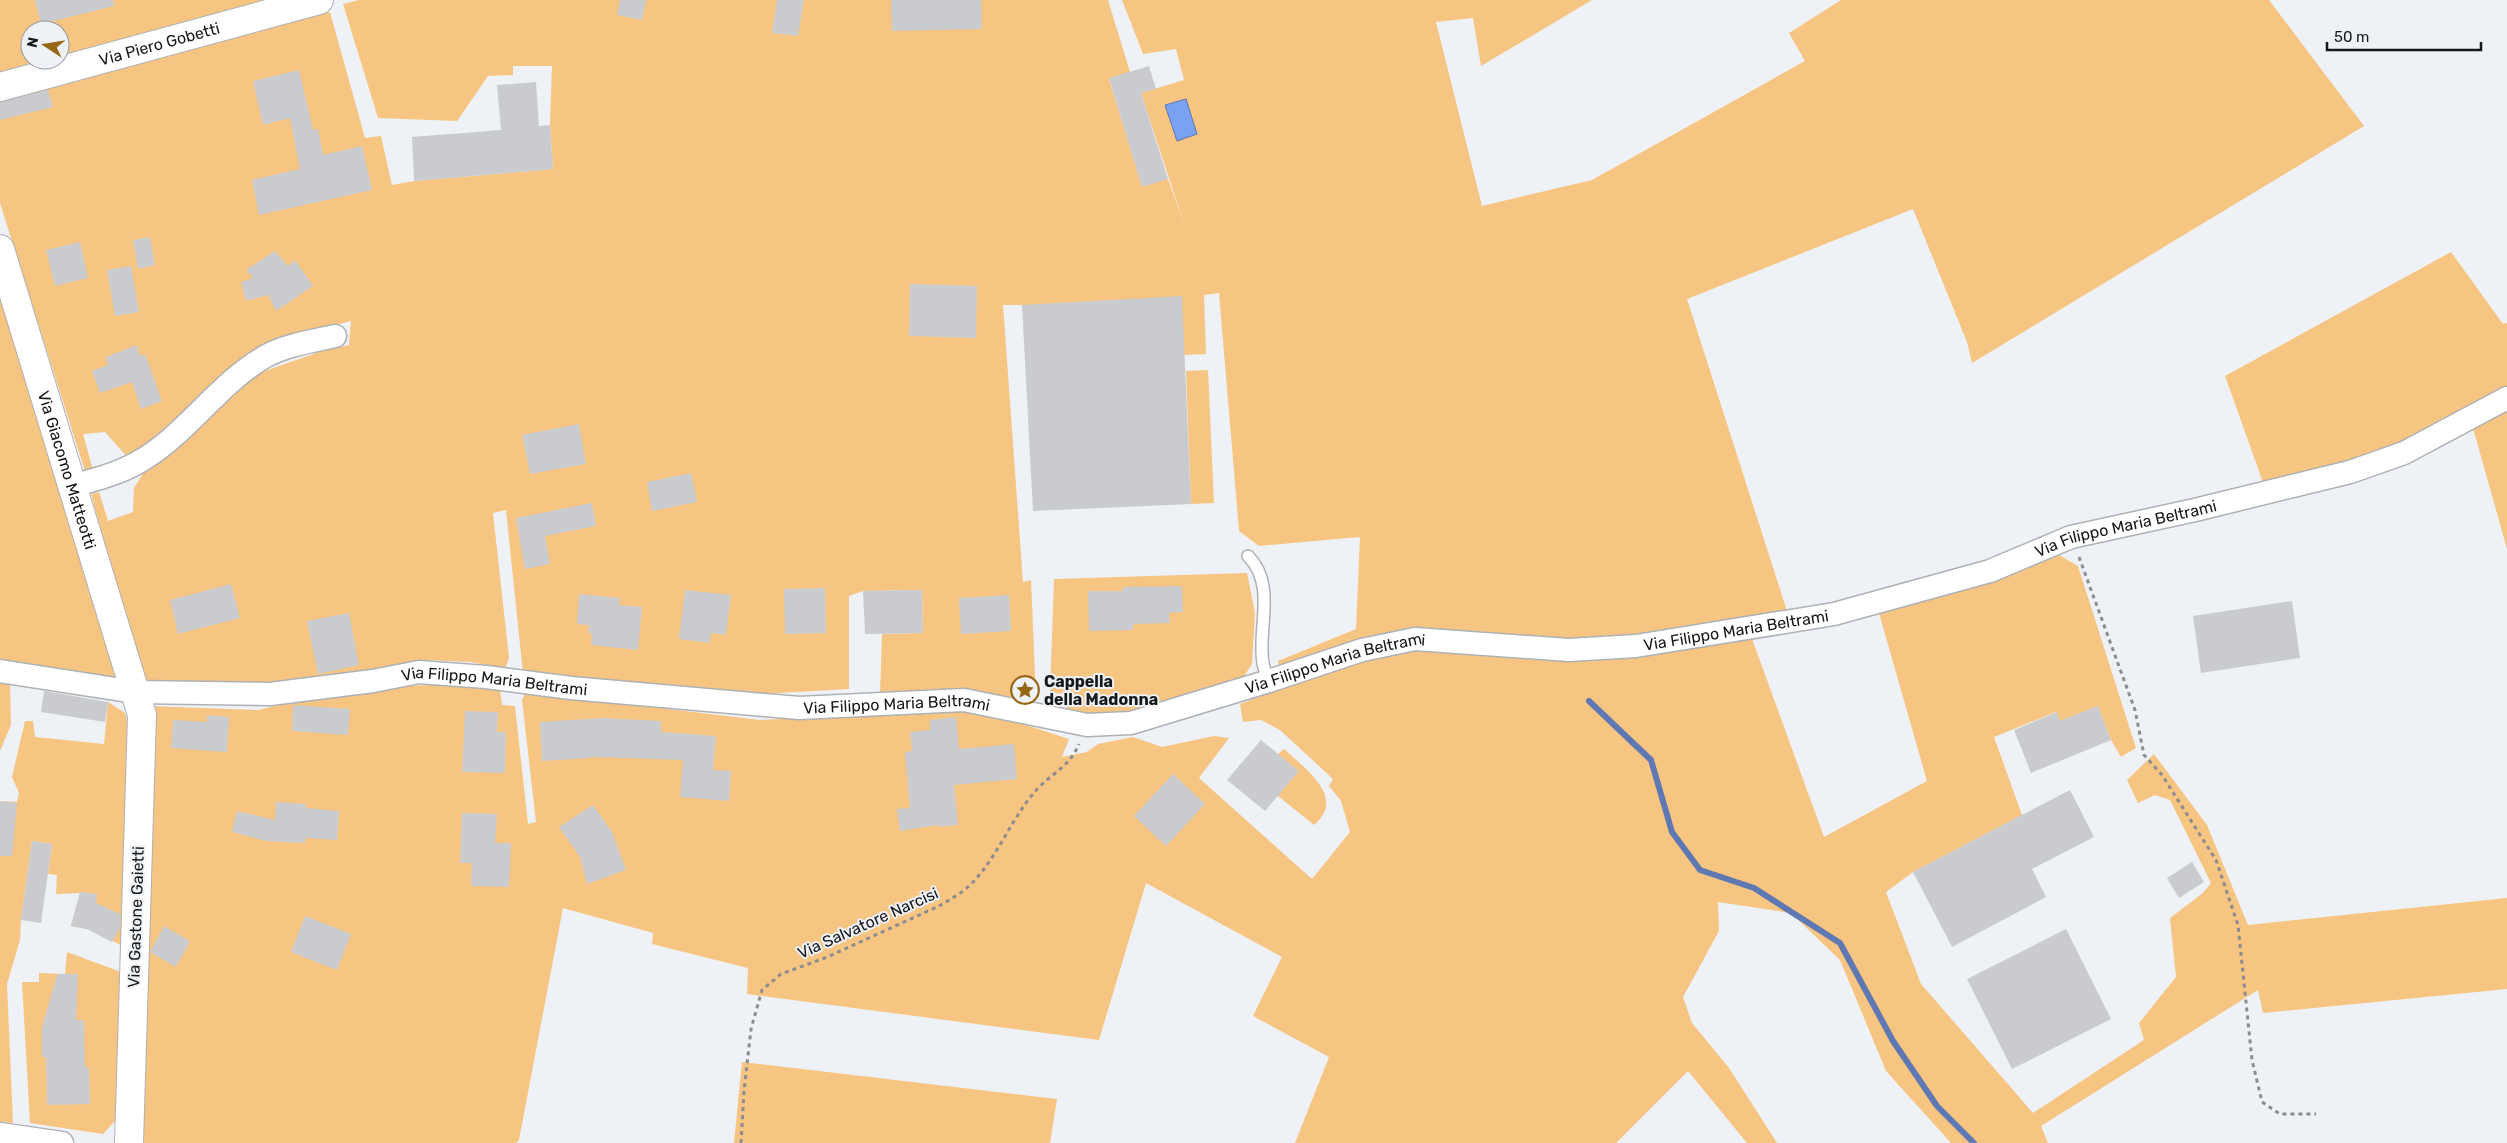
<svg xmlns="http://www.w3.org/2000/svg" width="2507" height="1143" viewBox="0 0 2507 1143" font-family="Rubik,sans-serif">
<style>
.green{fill:#f6c582;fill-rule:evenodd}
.water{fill:#7ba1f4;stroke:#5d78b3}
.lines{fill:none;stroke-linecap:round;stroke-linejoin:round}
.stream{stroke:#5d78b3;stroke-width:6}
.building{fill:#c9cbcf}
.lane-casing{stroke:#aeb1b5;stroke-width:14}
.street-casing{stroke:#aeb1b5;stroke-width:25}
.secondary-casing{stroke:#aeb1b5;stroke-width:30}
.path{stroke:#8b8d90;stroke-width:3;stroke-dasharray:4 4;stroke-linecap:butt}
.lane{stroke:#fff;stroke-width:11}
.street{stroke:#fff;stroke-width:22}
.secondary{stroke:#fff;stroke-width:28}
.labels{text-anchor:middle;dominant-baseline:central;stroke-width:4;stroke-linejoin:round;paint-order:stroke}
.street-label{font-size:16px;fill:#17181a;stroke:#eef1f5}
.poi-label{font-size:16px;font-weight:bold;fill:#17181a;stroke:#eef1f5;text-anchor:start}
</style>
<rect width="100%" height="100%" fill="#eef1f5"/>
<g class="green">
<path d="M0 0H294L0 78ZM30 30H60V60H30Z"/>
<path d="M359 0H1108L1130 72 1109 79 1142 186 1168 179 1185 227 1141 93 1184 80 1176 49 1143 54 1122 0H1592L1481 66 1473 18 1436 22 1482 206 1592 180 1805 61 1789 33 1841 0H2269L2364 126 1972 363 1967 342 1913 209 1687 299 1787 611 1612 640 1557 641 1492 632 1417 631 1279 668 1278 661 1356 629 1360 537 1259 546 1239 531 1219 293 1204 295 1206 354 1184 355 1022 305H1003L1023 582 1031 580 1036 699 880 694 882 634 923 633 922 590 863 591 849 596V689L747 695 523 673 506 510 493 513 509 658 505 669 471 662 427 660 257 690 144 685 91 494 99 492 108 521 133 512 134 488 144 472 176 449 208 415 262 372 322 351 349 345 351 321 292 336 248 356 129 459 105 432 83 434 93 470 85 471 0 203V94L330 12 365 138 381 136 392 185 414 181 553 169 550 125 552 66H513V75L488 76 457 121 378 118 343 4Z"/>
<path d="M2451 252 2503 324 2507 323V393L2405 445 2265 488 2225 376Z"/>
<path d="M0 284 117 679 0 661Z"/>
<path d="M1208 370 1214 503 1191 504 1186 371Z"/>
<path d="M2507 410V549L2473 428Z"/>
<path d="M2059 555 2078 566 2136 748 2121 757 2111 740 2098 706 2060 721 2056 712 1994 737 2022 815 1913 872 1886 892 1921 984 2033 1113 2144 1040 2139 1023 2176 977 2170 918 2203 893 2211 883 2170 800 2155 795 2138 803 2127 780 2154 754 2207 825 2248 925 2507 898V989L2263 1013 2258 990 2041 1126 2048 1143H1951L1886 1071 1840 960 1791 913 1718 902 1719 931 1683 997 1692 1023 1729 1068 1777 1143H1747L1688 1071 1616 1143H1295L1329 1057 1253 1016 1282 957 1146 883 1099 1040 747 994 748 968 652 944 653 933 563 908 519 1140 516 1143H136L148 706 259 710 294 701 387 687 452 684 500 689 502 705 515 706 528 824 536 822 522 700 526 692 760 720 946 709 1014 721 1069 739 1062 757 1087 752 1098 744 1133 737 1162 747 1214 736 1229 738 1199 778 1312 879 1350 832 1341 801 1329 786 1333 779 1280 730 1261 720 1243 722 1240 704 1344 666 1415 647 1751 636 1824 837 1927 781 1879 613Z"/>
<path d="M1247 573 1255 613 1252 664 1243 678 1127 717 1076 716 1067 710V694L1050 693 1054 579Z"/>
<path d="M0 682 10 683 11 725 0 751Z"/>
<path d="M108 702 125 713 130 734 121 915 123 946 87 929 71 926 80 893 56 894 57 875 48 874 52 844 32 841 21 920 20 940 7 984 13 1123 0 1122V801L17 802 19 793 12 777 25 721H33L35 737 104 744Z"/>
<path d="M1284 749C1305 769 1347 797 1314 825L1278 796V754Z"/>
<path d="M67 952 121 972 117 1119 103 1134 30 1123 22 982H39V973L65 974Z"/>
<path d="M742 1062 1057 1099 1050 1143H734Z"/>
</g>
<path class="water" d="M1186 99 1197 134 1177 141 1165 105Z"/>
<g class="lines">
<path class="stream" d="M1589 701 1651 760 1672 832 1700 870 1754 888 1840 943 1893 1041 1937 1106 1974 1143"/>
</g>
<g class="building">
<path d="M35 0H113L114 6 41 24Z"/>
<path d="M620 0H646L642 20 617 15Z"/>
<path d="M777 0H804L798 36 772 33Z"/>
<path d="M891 0H981L982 29 892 31Z"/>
<path d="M1149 66 1156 89 1141 93 1168 179 1142 187 1109 78Z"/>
<path d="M299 70 313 130 318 129 323 155 362 146 372 190 259 215 252 180 300 169 290 118 263 125 253 81Z"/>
<path d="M536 82 539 126 550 125 553 169 414 181 412 137 501 130 497 85Z"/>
<path d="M48 90 53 107 0 120V102Z"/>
<path d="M150 237 155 265 138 269 133 240Z"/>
<path d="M80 242 88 278 55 286 46 250Z"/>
<path d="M275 251 288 266 295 260 313 286 276 311 268 295 246 301 241 282 253 278 246 270Z"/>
<path d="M131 266 139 312 115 316 107 270Z"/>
<path d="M910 284 977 286 976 338 909 336Z"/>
<path d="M1182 296 1191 504 1033 511 1022 305Z"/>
<path d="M137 345 140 356 145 354 162 401 141 409 132 382 100 393 92 371 108 365 106 357Z"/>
<path d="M579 424 586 464 530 474 522 435Z"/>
<path d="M691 473 697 502 652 511 647 482Z"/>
<path d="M592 503 596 526 545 536 550 564 525 569 516 518Z"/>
<path d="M231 584 240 618 178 634 170 600Z"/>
<path d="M1182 586 1183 612 1169 613 1170 623 1133 624V630L1089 631 1088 591H1123V587Z"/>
<path d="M825 588 826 633 785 634 784 589Z"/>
<path d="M685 590 731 595 726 635 711 633 710 643 679 639Z"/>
<path d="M922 590 923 633 865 634 863 591Z"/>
<path d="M579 594 620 598 619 605 642 607 638 650 591 645 592 634 588 633 589 625 577 624Z"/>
<path d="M1009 595 1011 631 961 634 959 598Z"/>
<path d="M2292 601 2300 658 2201 673 2193 616Z"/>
<path d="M349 613 359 665 318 674 307 621Z"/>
<path d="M44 691 108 702 105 722 41 712Z"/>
<path d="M293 705 350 709 348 735 292 731Z"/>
<path d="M2098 706 2111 740 2031 773 2014 730 2057 712 2060 721Z"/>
<path d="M465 711 498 712 497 732H506L505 773 462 772Z"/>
<path d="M207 715 229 717 227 752 171 748 173 720 207 722Z"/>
<path d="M956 717 959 749 1014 744 1017 779 954 785 958 825 939 827V825L900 831 897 809 910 808 905 752 912 751 910 732 930 730V720Z"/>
<path d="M602 718 661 721V732L716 736 713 770 731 771 729 801 680 797 683 760 591 757V758L542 761 540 722Z"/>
<path d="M1261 740 1299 771 1265 811 1227 780Z"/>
<path d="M1173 774 1205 804 1166 846 1134 816Z"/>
<path d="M2070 790 2094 837 2032 869 2046 897 1952 947 1913 872Z"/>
<path d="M0 801 17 803 12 856H0Z"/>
<path d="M276 802 306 804V808L339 811 337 840 306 838 305 843 266 841 232 832 237 811 275 820Z"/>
<path d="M593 805 612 832 626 870 587 884 580 857 559 827Z"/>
<path d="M462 813 497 814 495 843H511L509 887 471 886 472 863H460Z"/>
<path d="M32 841 52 844 41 923 21 920Z"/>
<path d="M2192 862 2204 882 2179 898 2167 878Z"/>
<path d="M80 892 97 894 96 903 120 914V928L112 942 87 929 71 926Z"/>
<path d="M305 916 351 934 337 970 291 952Z"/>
<path d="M164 926 190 941 176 967 150 952Z"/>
<path d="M2066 929 2111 1019 2012 1069 1967 979Z"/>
<path d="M57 974H78L76 1020H84L85 1067H89L90 1104 47 1105 46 1057H42V1028Z"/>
</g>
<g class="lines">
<defs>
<path id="lane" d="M1248 556C1277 585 1257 628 1263 663 1264 669 1267 676 1269 681"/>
<g id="street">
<path d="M72 486C94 480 117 474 137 463 186 436 217 384 266 356 286 345 313 341 335 336"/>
<path id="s1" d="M0 671 135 692 270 694 373 681 419 672 486 677 571 688 799 708 964 700 1087 725 1131 723 1269 681 1362 650 1415 639 1569 650 1636 646 1834 614 1990 571 2071 537 2195 510 2350 472 2404 453 2507 398"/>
<path d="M0 1134 62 1143"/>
</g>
<g id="secondary">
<path id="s2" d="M0 87 319 0"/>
<path id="s3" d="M0 249 142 715 129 1143"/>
</g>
</defs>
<use href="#lane" class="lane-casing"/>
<use href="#street" class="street-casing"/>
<use href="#secondary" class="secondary-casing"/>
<g class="path">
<path d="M2079 557 2135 710 2144 755 2162 775 2216 860 2238 925 2252 1060 2262 1102 2280 1114H2316"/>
<path d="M741 1143 744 1091 751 1029 762 990 781 974 825 958 939 906C951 899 964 892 974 881 1000 853 1013 814 1040 786 1055 772 1071 764 1079 744"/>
</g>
<use href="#lane" class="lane"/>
<use href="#street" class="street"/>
<use href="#secondary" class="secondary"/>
</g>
<defs>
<symbol id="sight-ring" viewBox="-11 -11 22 22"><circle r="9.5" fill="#eef1f5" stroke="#966717" stroke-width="1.5"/><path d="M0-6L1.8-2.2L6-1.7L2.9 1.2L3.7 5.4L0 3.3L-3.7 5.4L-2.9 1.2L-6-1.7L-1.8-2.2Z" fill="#966717"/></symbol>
</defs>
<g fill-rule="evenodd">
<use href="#sight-ring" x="1009" y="674" width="32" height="32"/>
</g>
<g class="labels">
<g class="street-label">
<text stroke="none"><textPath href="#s2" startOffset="165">Via Piero Gobetti</textPath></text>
<text stroke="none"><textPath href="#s3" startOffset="231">Via Giacomo Matteotti</textPath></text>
<text stroke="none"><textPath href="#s1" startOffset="2162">Via Filippo Maria Beltrami</textPath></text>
<text stroke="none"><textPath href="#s1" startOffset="1758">Via Filippo Maria Beltrami</textPath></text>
<text stroke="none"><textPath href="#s1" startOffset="1352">Via Filippo Maria Beltrami</textPath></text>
<text stroke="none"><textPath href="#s1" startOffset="498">Via Filippo Maria Beltrami</textPath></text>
<text stroke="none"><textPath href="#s1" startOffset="902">Via Filippo Maria Beltrami</textPath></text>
<text transform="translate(136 917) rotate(-88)">Via Gastone Gaietti</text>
<text transform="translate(868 923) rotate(-24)">Via Salvatore Narcisi</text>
</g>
<g class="poi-label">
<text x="1044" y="681">Cappella<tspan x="1044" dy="18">della Madonna</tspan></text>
</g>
</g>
<g transform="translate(45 45) rotate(282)"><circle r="24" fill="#eef1f5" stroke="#989a9d"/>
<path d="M0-4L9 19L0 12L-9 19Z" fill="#966717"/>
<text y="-8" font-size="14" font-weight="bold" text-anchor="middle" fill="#17181a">N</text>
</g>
<path d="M2327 42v8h154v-8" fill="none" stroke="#17181a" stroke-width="2.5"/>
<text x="2334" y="42" font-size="15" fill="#17181a" stroke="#eef1f5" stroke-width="4" paint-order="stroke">50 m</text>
</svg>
